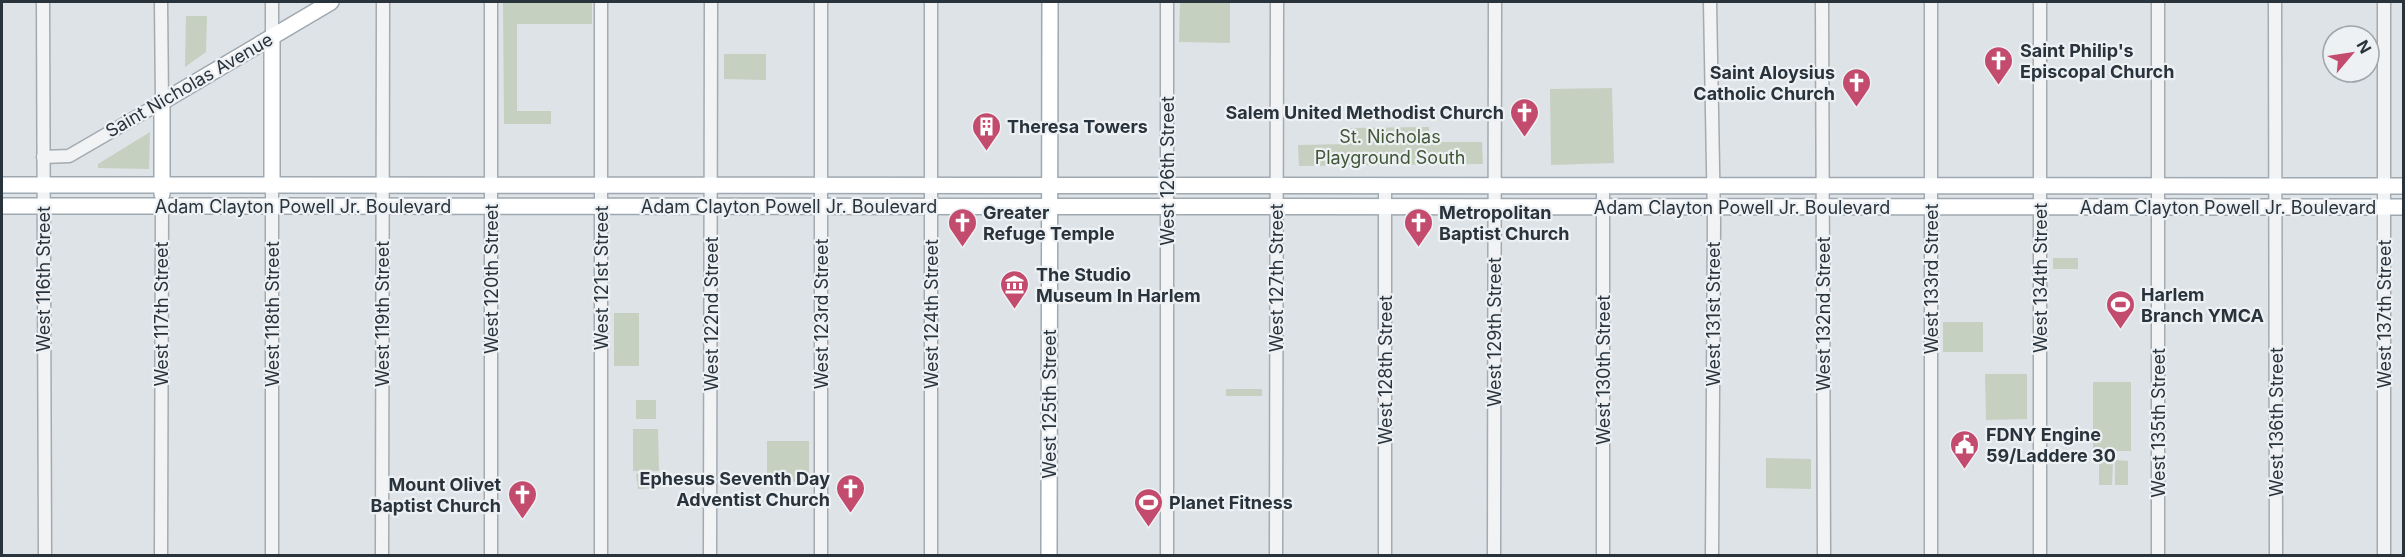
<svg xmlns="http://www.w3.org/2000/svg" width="2405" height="557" viewBox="0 0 2405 557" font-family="Inter,sans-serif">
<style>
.green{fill:#c6d0c0}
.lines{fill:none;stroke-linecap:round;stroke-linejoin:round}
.minor-casing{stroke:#a4abb0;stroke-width:15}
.major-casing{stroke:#9fa9b1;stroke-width:18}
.minor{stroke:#f1f3f5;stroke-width:12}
.major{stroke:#fff;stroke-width:15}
.labels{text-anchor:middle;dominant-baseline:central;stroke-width:4.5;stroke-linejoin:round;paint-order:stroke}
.poi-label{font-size:18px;font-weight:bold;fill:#29333c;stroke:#eef1f4;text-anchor:start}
.street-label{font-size:18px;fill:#29333c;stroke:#eef1f4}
.park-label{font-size:18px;fill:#415737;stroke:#eef1f4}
</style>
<rect width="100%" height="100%" fill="#dee3e7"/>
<g class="green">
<path d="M503 2H592V24H517V111H551V124H504Z"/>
<path d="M1180 2H1230V43L1179 42Z"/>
<path d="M186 16H207L206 52 185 67Z"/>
<path d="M724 54H766V80L724 79Z"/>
<path d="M1612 88 1614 163 1551 165 1550 89Z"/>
<path d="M1429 127V142H1482L1483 164 1299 166 1298 145 1350 144V128Z"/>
<path d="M150 132 149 169 98 168V164Z"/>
<rect x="2053" y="258" width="25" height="11"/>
<rect x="614" y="313" width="25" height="53"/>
<rect x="1943" y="322" width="40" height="30"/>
<path d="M1985 374H2027V419L1986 420Z"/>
<rect x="2093" y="382" width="38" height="69"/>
<rect x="1226" y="389" width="36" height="7"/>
<rect x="636" y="400" width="20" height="19"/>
<path d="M633 429H658L659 471H633Z"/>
<rect x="767" y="441" width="42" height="41"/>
<path d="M1766 458 1811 459V489L1766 488Z"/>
<path d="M2099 460 2113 461 2112 485H2099Z"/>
<path d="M2115 460 2128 461V485H2115Z"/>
<path d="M652 473 656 475 655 488 638 489 636 474Z"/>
</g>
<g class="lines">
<defs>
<g id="minor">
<path d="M43 2 45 556"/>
<path d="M491 2V556"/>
<path d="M1710 2 1714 222 1712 556"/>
<path d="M1822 2 1824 556"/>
<path d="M1931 2V556"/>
<path d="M2040 2V556"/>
<path d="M2158 2V556"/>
<path d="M2275 2 2276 556"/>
<path d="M2384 2V556"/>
<path d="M272 37V2"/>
<path d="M43 157 69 156 162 102 161 2"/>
<path d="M161 556 162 206"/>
<path d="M272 556V185"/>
<path d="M382 556 383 2"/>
<path d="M601 556V2"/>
<path d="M710 556 711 2"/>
<path d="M821 556V2"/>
<path d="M931 556V2"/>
<path d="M1167 556V2"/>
<path d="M1276 556 1277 2"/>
<path d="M1385 556V185"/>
<path d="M1494 556 1495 2"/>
<path d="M1603 556V185"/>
</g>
<g id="major">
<path d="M272 37V185"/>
<path d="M2 185 2404 186"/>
<path d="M162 194V102L331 2"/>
<path d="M2 206 2404 207"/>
<path d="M1049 556 1050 2"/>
</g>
</defs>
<use href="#minor" class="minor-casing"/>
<use href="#major" class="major-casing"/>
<use href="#minor" class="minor"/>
<use href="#major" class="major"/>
</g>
<defs>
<symbol id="church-pin" viewBox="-11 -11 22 30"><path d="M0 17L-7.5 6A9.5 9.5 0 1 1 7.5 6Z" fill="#c34c6e" stroke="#eef1f4"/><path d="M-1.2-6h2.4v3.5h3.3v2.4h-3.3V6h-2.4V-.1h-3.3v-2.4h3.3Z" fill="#fff"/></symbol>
<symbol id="building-pin" viewBox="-11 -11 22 30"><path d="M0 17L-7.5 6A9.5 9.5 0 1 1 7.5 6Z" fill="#c34c6e" stroke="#eef1f4"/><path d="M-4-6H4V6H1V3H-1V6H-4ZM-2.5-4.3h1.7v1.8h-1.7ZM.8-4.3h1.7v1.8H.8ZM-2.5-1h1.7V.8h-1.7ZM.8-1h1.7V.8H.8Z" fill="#fff"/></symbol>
<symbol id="museum-pin" viewBox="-11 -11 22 30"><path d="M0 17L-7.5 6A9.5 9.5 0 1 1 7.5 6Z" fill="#c34c6e" stroke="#eef1f4"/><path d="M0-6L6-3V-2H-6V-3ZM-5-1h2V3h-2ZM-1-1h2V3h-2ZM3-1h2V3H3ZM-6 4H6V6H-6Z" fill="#fff"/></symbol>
<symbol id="stadium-pin" viewBox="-11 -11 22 30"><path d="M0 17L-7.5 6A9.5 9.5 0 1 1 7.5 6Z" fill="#c34c6e" stroke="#eef1f4"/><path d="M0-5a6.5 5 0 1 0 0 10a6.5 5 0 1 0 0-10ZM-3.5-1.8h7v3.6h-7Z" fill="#fff"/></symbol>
<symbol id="civic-pin" viewBox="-11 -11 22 30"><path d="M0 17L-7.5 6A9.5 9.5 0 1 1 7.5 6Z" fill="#c34c6e" stroke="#eef1f4"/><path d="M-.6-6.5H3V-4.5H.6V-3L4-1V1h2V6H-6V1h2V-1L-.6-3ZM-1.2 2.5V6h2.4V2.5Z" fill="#fff"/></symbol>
</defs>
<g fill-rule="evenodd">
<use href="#church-pin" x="1982" y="44" width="33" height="45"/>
<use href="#church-pin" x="1840" y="66" width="33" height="45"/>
<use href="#church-pin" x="1508" y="96" width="33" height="45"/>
<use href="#building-pin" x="970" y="110" width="33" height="45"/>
<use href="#church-pin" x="946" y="206" width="33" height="45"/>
<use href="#church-pin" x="1402" y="206" width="33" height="45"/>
<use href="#museum-pin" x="998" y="268" width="33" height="45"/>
<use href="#stadium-pin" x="2104" y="288" width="33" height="45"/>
<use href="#civic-pin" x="1948" y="428" width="33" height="45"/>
<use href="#church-pin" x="834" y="472" width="33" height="45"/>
<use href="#church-pin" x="506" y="478" width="33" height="45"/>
<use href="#stadium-pin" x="1132" y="486" width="33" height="45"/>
</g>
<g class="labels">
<g class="poi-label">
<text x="2020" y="50">Saint Philip's<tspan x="2020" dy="21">Episcopal Church</tspan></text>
<text x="1835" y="72" text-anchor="end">Saint Aloysius<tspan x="1835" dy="21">Catholic Church</tspan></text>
<text x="1504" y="112" text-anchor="end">Salem United Methodist Church</text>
<text x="1007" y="126">Theresa Towers</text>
<text x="983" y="212">Greater<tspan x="983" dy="21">Refuge Temple</tspan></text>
<text x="1439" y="212">Metropolitan<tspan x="1439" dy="21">Baptist Church</tspan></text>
<text x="1036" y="274">The Studio<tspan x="1036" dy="21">Museum In Harlem</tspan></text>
<text x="2141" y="294">Harlem<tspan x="2141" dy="21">Branch YMCA</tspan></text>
<text x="1986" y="434">FDNY Engine<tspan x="1986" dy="21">59/Laddere 30</tspan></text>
<text x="830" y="478" text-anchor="end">Ephesus Seventh Day<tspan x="830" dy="21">Adventist Church</tspan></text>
<text x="501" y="484" text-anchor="end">Mount Olivet<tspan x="501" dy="21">Baptist Church</tspan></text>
<text x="1169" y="502">Planet Fitness</text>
</g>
<g class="street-label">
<text transform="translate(189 85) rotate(-30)">Saint Nicholas Avenue</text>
<text transform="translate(1167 171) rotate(-90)">West 126th Street</text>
<text x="303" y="206">Adam Clayton Powell Jr. Boulevard</text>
<text x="789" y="206">Adam Clayton Powell Jr. Boulevard</text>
<text x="1742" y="207">Adam Clayton Powell Jr. Boulevard</text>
<text x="2228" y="207">Adam Clayton Powell Jr. Boulevard</text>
<text transform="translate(601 278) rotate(-90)">West 121st Street</text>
<text transform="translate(1276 278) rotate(-90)">West 127th Street</text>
<text transform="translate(2040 278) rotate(-90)">West 134th Street</text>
<text transform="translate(43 279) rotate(-90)">West 116th Street</text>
<text transform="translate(491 279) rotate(-90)">West 120th Street</text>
<text transform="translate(1931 279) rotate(-90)">West 133rd Street</text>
<text transform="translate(161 314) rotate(-90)">West 117th Street</text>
<text transform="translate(272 314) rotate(-90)">West 118th Street</text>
<text transform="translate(382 314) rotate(-90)">West 119th Street</text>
<text transform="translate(711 314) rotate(-90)">West 122nd Street</text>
<text transform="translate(821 314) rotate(-90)">West 123rd Street</text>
<text transform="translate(931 314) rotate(-90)">West 124th Street</text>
<text transform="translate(1713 314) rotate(-90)">West 131st Street</text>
<text transform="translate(1823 314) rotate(-90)">West 132nd Street</text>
<text transform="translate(2384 314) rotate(-90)">West 137th Street</text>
<text transform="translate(1494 332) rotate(-90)">West 129th Street</text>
<text transform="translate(1385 370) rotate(-90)">West 128th Street</text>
<text transform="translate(1603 370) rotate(-90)">West 130th Street</text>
<text transform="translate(1049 404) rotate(-90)">West 125th Street</text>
<text transform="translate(2276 422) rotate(-90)">West 136th Street</text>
<text transform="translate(2158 423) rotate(-90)">West 135th Street</text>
</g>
<g class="park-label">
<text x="1390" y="136">St. Nicholas<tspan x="1390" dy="21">Playground South</tspan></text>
</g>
</g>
<rect width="2405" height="557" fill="none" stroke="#29333c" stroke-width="6"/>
<g transform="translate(2351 54) rotate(61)"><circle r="28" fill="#eef1f4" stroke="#9fa5aa" stroke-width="1.5"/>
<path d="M0-4.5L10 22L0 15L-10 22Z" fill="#c34c6e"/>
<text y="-9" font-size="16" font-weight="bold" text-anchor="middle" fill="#29333c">N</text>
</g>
</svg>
